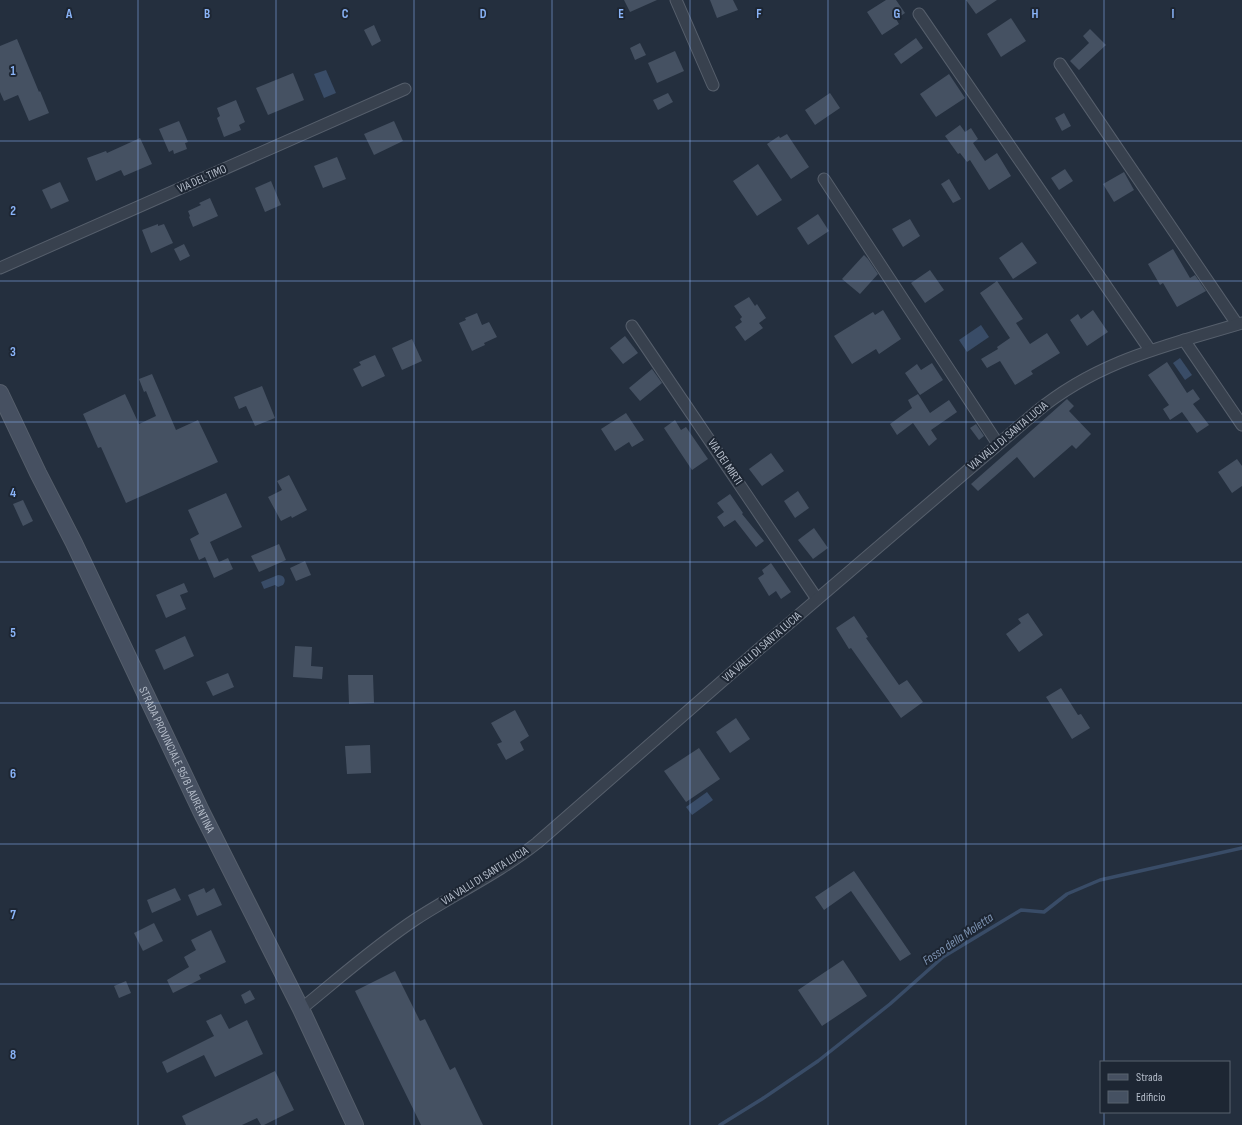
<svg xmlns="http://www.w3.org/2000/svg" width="1242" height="1125" viewBox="0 0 1242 1125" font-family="'Sofia Sans Condensed',sans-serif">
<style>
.water{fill:#394c67}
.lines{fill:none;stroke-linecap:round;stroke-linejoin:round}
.stream{stroke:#394c67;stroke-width:3.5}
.building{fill:#455162}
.minor-casing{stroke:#565f6c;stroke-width:13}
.secondary-casing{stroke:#565f6c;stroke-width:18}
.minor{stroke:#38414e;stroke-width:11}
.secondary{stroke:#465061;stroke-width:16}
.grid{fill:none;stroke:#8ab4f8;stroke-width:1;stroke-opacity:0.55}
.labels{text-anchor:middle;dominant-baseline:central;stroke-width:4;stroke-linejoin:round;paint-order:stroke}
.street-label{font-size:12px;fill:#b4bcc9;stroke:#1d2633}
.water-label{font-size:13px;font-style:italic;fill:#7c92b1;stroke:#1d2633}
.grid-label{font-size:13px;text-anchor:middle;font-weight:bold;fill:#8ab4f8;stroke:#1d2633;stroke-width:4;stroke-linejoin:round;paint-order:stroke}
</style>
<rect width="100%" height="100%" fill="#242f3e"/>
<g class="water">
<path d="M326 70 336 93 324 98 314 74Z"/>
<path d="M981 325 989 337 967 352 959 340Z"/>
<path d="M1180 358 1192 375 1185 380 1173 363Z"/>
<path d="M278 575C284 575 287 580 283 585L278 587 275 585 264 589 261 582Z"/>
<path d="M707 792 713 800 692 815 686 807Z"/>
</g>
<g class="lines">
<path class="stream" d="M720 1125 762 1099 818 1061 890 1004 943 957 1021 910 1044 912 1067 894 1100 880 1242 848"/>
</g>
<g class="building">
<path d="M624 0H657L630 12Z"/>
<path d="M710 0H733L738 10 717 18Z"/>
<path d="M886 0H896L905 13 896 19 899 24 882 35 867 12Z"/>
<path d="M966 0H997L976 14Z"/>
<path d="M1011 18 1026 41 1001 57 987 34Z"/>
<path d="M374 25 381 41 372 46 364 30Z"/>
<path d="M1090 29 1106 45 1079 70 1070 61 1089 43 1083 36Z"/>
<path d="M916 38 923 48 901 64 894 54Z"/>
<path d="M17 39 39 92 40 91 49 113 29 121 18 95 4 101 0 92V46Z"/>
<path d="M640 43 646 55 635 60 630 48Z"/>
<path d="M675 51 684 71 657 83 648 63Z"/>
<path d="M293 73 304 100 268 115 256 88Z"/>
<path d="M949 74 965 98 936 117 920 94Z"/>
<path d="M668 93 673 102 658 110 653 100Z"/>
<path d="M830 93 840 108 815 125 805 110Z"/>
<path d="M236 100 245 122 239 125 241 130 224 137 217 118 220 116 217 108Z"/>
<path d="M1064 113 1071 126 1062 131 1055 118Z"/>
<path d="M179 121 188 142 185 143 187 149 174 154 173 150 169 152 159 129Z"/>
<path d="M394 121 403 141 374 155 364 134Z"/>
<path d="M960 125 965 132 971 128 978 139 973 143 985 161 997 153 1011 176 989 190 970 160 967 162 960 153 958 154 945 136Z"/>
<path d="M787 134 809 167 791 179 767 144 779 136 780 138Z"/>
<path d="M140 138 152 164 124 176 121 170 96 181 87 158 106 151 107 153Z"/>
<path d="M337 157 346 179 323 188 314 166Z"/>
<path d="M758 164 782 200 757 216 733 181Z"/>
<path d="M1065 169 1073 181 1059 190 1051 178Z"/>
<path d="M1124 172 1134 190 1114 202 1103 184Z"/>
<path d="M949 179 961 199 953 203 941 184Z"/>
<path d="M271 181 281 205 265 212 255 188Z"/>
<path d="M60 182 69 201 51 209 42 190Z"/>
<path d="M210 198 218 216 193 227 189 217 190 216 188 211 201 205 199 203Z"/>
<path d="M818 214 829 231 808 245 797 228Z"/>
<path d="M910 219 920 236 903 247 892 229Z"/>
<path d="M158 224V226L164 224 173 243 151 253 142 230Z"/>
<path d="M1022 242 1037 263 1013 279 999 258Z"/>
<path d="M184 244 190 256 180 261 174 249Z"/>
<path d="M1173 249 1190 278 1195 275 1206 291 1177 307 1163 283 1160 285 1148 264Z"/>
<path d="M864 255 868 259 878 274 860 294 842 279Z"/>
<path d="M930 270 944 290 925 303 911 283Z"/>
<path d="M997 281 1023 319 1016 323 1030 344 1047 333 1060 353 1031 371 1033 374 1015 385 1000 361 987 368 981 359 998 349 997 347 1010 338 980 293Z"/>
<path d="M749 297 755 306 757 304 766 318 759 323 763 328 745 341 735 327 742 322 740 319 742 317 734 306Z"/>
<path d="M883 310 901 339 879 354 876 349 852 364 834 336 873 312 875 315Z"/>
<path d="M1093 310 1108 332 1087 346 1070 320 1078 314 1081 319Z"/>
<path d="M477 313 482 325 489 322 497 337 484 343 485 345 472 351 459 323 466 320 465 318Z"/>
<path d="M625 336 638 353 623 364 610 348Z"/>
<path d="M412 339 422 361 402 370 392 348Z"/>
<path d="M375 355 385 376 362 387 353 369 361 365 359 362Z"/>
<path d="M1167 362 1187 393 1193 389 1200 399 1193 404 1209 425 1197 433 1182 412 1170 420 1163 409 1169 405 1148 375Z"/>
<path d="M932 363 943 380 920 395 905 373 917 364 921 370Z"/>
<path d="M652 369 662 383 640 401 629 388Z"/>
<path d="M152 374 176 430 198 420 218 462 126 503 101 447 98 448 83 414 125 394 139 424 156 416 146 391 144 392 139 379Z"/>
<path d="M262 386 275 418 255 426 246 406 239 409 234 397Z"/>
<path d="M918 394 930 413 949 400 957 412 931 430 937 439 929 446 913 423 897 435 890 424 912 408 908 400Z"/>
<path d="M1067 399 1074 406 1069 411 1091 434 1076 449 1072 445 1034 478 1017 457 978 491 971 484Z"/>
<path d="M626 413 644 440 632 447 629 442 615 451 601 429Z"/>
<path d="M675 420 681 430 686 427 708 459 692 470 664 428Z"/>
<path d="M976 424 984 436 979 440 970 428Z"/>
<path d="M771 453 784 471 762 486 749 469Z"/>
<path d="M1237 459 1242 466V486L1232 493 1218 472Z"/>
<path d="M289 475 307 510 292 518 291 516 281 521 268 497 282 490 277 481Z"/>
<path d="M798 491 809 508 795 518 784 501Z"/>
<path d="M226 493 242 527 210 542 219 562 228 558 233 569 214 578 205 557 199 560 190 539 199 534 188 510Z"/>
<path d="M730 494 743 513 742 514 764 541 756 547 735 520 724 527 717 517 724 512 717 503Z"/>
<path d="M23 500 33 521 23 526 13 504Z"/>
<path d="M814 528 828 548 813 559 798 540Z"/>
<path d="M279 544 286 560 259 572 251 556Z"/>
<path d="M305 561 311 575 296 581 290 568Z"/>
<path d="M771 563 791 592 781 599 776 591 769 596 758 578 764 574 762 570Z"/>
<path d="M184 583 188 592 180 595 186 609 166 618 156 595Z"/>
<path d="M1028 613 1043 635 1019 652 1006 634 1021 623 1018 619Z"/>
<path d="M854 616 868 637 866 638 899 685 907 680 923 702 901 718 851 648 849 649 836 628Z"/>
<path d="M185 636 194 656 164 670 155 650Z"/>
<path d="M295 646 312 647 311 666 323 667 322 679 293 677Z"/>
<path d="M228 673 234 687 213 696 206 682Z"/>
<path d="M348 675H373L374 703 349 704Z"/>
<path d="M1061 688 1078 715 1081 714 1090 728 1072 739 1046 697Z"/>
<path d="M515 710 529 736 520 742 524 750 506 760 497 744 502 742 491 723Z"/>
<path d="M736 718 750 739 730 753 716 732Z"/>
<path d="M370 745 371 773 347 774 345 746Z"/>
<path d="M699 748 720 779 686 802 664 771Z"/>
<path d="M854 871 911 954 900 961 851 891 824 910 815 897Z"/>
<path d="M175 888 181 900 152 913 147 900Z"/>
<path d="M204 888 206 893 214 888 222 905 197 916 188 895Z"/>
<path d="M154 923 163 941 143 951 134 933Z"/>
<path d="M211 930 226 962 199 975 201 979 173 993 167 980 189 967 184 957 196 950 191 940Z"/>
<path d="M843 960 867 996 822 1026 798 990Z"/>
<path d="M395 971 420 1021 425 1019 450 1070 455 1067 483 1125H421L355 991Z"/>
<path d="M126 981 131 993 119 998 114 986Z"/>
<path d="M250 990 255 999 245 1004 241 995Z"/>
<path d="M221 1014 229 1029 247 1020 263 1054 215 1077 204 1055 167 1073 162 1062 214 1036 206 1021Z"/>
<path d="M275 1071 294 1110 264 1125H261L257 1118 242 1125H186L182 1116Z"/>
</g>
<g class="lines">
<defs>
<g id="minor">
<path d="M676 0 713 85"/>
<path d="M919 14 1150 350"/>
<path d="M1060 64 1237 324"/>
<path d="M824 179 998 444"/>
<path d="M0 268 405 89"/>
<path d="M632 326 817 599"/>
<path d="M1184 340 1242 425"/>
<path d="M301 1009C338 979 375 946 416 919 456 893 499 873 537 843L759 649 1036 412C1099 360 1166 346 1242 323"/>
</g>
<g id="secondary">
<path id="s1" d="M0 393 38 473 74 543 201 811 301 1009 355 1125"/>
</g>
</defs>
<use href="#minor" class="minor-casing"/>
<use href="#secondary" class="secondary-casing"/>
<use href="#minor" class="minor"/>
<use href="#secondary" class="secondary"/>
</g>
<path class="grid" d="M138 0V1125M276 0V1125M414 0V1125M552 0V1125M690 0V1125M828 0V1125M966 0V1125M1104 0V1062M0 141H1242M0 281H1242M0 422H1242M0 562H1242M0 703H1242M0 844H1242M0 984H1242M1104 1112V1125"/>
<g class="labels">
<g class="street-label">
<text transform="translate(202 179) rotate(-24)">VIA DEL TIMO</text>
<text transform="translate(1008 436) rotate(-40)">VIA VALLI DI SANTA LUCIA</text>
<text transform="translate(725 462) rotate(56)">VIA DEI MIRTI</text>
<text transform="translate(762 647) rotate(-41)">VIA VALLI DI SANTA LUCIA</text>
<text stroke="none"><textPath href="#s1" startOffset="407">STRADA PROVINCIALE 95/B LAURENTINA</textPath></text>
<text transform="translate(485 876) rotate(-32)">VIA VALLI DI SANTA LUCIA</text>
</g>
<g class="water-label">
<text transform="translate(958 939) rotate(-34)">Fosso della Moletta</text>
</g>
</g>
<g class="grid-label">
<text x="69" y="18">A</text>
<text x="207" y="18">B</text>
<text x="345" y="18">C</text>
<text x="483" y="18">D</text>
<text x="621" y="18">E</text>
<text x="759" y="18">F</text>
<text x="897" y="18">G</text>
<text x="1035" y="18">H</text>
<text x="1173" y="18">I</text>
<text x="13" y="75">1</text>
<text x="13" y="215">2</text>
<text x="13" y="356">3</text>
<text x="13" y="497">4</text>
<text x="13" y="637">5</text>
<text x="13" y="778">6</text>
<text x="13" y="919">7</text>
<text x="13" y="1059">8</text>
</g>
<rect x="1100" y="1061" width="130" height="52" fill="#1d2633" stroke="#59626f"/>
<rect x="1108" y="1074" width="20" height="6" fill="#465061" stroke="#59626f"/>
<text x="1136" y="1081" font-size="12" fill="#b4bcc9">Strada</text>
<rect x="1108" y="1091" width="20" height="12" fill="#455162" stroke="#59626f"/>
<text x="1136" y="1101" font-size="12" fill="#b4bcc9">Edificio</text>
</svg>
